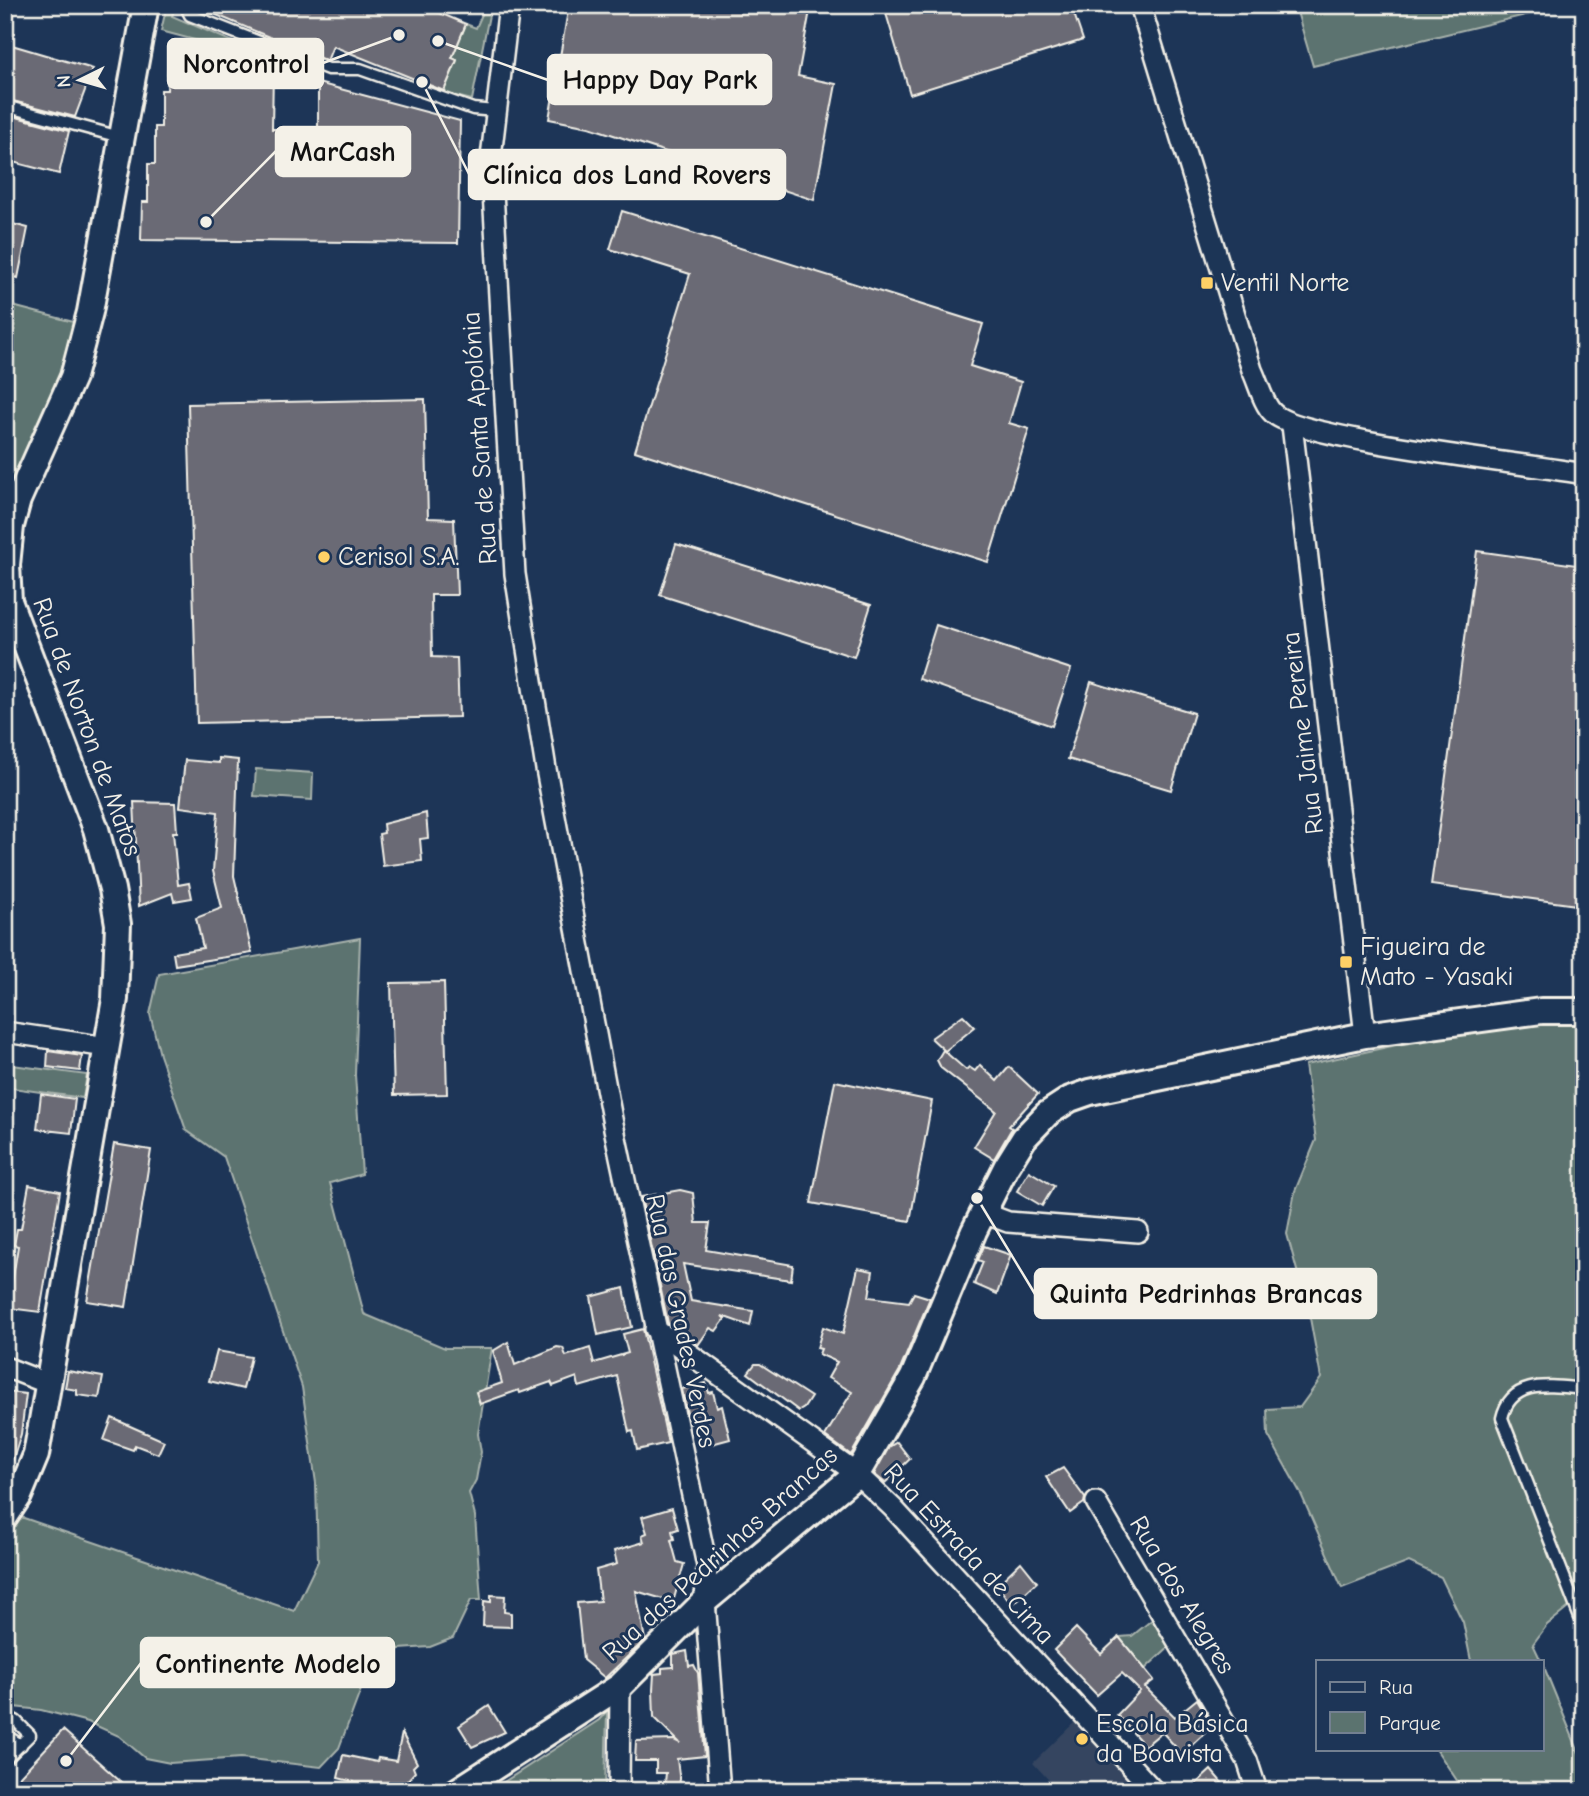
<svg xmlns="http://www.w3.org/2000/svg" width="1589" height="1796" viewBox="0 0 1589 1796" font-family="'Comic Neue',sans-serif">
<style>
.built{fill:#344560}
.green{fill:#5b736f;stroke:#a8b2ac;stroke-width:2}
.building{fill:#6b6a74;stroke:#f4f1e8;stroke-width:2}
.lines{fill:none;stroke-linecap:round;stroke-linejoin:round}
.service-casing{stroke:#f4f1e8;stroke-width:15}
.minor-casing{stroke:#f4f1e8;stroke-width:24}
.tertiary-casing{stroke:#f4f1e8;stroke-width:30}
.service{stroke:#1d3557;stroke-width:10}
.minor{stroke:#1d3557;stroke-width:19}
.tertiary{stroke:#1d3557;stroke-width:24}
.poi-dot{fill:#ffd166;stroke:#1d3557;stroke-width:2.5}
.labels{text-anchor:middle;dominant-baseline:central;stroke-width:6;stroke-linejoin:round;paint-order:stroke}
.poi-label{font-size:26px;fill:#f4f1e8;stroke:#1d3557;text-anchor:start}
.street-label{font-size:26px;fill:#f4f1e8;stroke:#1d3557}
.leader{fill:none;stroke:#f4f1e8;stroke-width:2.5}
.callout-dot{fill:#f4f1e8;stroke:#1d3557;stroke-width:2.5}
.callout{fill:#f4f1e8;stroke:#f4f1e8;stroke-width:2.5}
.callout-label{font-size:28px;text-anchor:middle;font-weight:bold;fill:#111}
</style>
<rect width="100%" height="100%" fill="#1d3557"/>
<filter id="ink" filterUnits="userSpaceOnUse"><feTurbulence type="fractalNoise" baseFrequency=".0143" numOctaves="2"/><feDisplacementMap in="SourceGraphic" scale="14" xChannelSelector="R" yChannelSelector="G"/><feConvolveMatrix kernelMatrix="1 2 1 2 8 2 1 2 1" color-interpolation-filters="sRGB"/></filter>
<g filter="url(#ink)">
<path class="built" d="M1083 1714 1154 1791H1059L1033 1763Z"/>
<g class="green">
<path d="M167 5H176L172 16 285 64 161 31Z"/>
<path d="M486 5 490 10 472 100 443 93 457 61 452 58 466 24 476 28Z"/>
<path d="M1295 5H1567L1313 66Z"/>
<path d="M5 304 81 324 10 555 34 641 5 639Z"/>
<path d="M256 769 313 773 312 800 254 796Z"/>
<path d="M360 938 355 1075 362 1174 330 1183 364 1314 445 1348H492L478 1434 481 1452 476 1480 469 1493 475 1516 481 1600H471L453 1638 430 1647 399 1649 366 1676 339 1748 321 1767 241 1758 170 1763 145 1758 119 1736 88 1722 41 1710 5 1706V1535L18 1516 294 1611 318 1561 316 1483 302 1387 224 1157 186 1130 160 1055 150 1014 159 974Z"/>
<path d="M1584 1011V1610L1579 1599 1547 1625 1533 1644 1541 1661H1471L1463 1622 1441 1577 1409 1562 1342 1588 1301 1494 1268 1435 1267 1409 1300 1407 1321 1378 1310 1318 1287 1234 1295 1191 1316 1140 1305 1065 1479 1027Z"/>
<path d="M5 1064 87 1075 83 1098 5 1087Z"/>
<path d="M1159 1614 1175 1641 1145 1669 1119 1637 1132 1636Z"/>
<path d="M1542 1662 1584 1765V1791H1464L1436 1749H1542Z"/>
<path d="M607 1711 605 1791H490L599 1720Z"/>
</g>
<g class="building">
<path d="M421 5 466 24 452 58 457 60 444 91 333 46 327 61 195 6Z"/>
<path d="M569 5H811L798 76 836 84 814 200 589 127 549 119Z"/>
<path d="M900 5H1071L1083 40 910 94 885 10Z"/>
<path d="M5 43 93 69 75 117 5 99Z"/>
<path d="M169 43 273 71 272 129H318V83L460 121 458 243 141 240 142 202H148V164H155V127H161V90H167Z"/>
<path d="M5 114 69 131 59 174 5 160Z"/>
<path d="M622 211 983 324 970 366 1021 382 1009 423 1029 429 988 562 635 451 690 274 610 249Z"/>
<path d="M5 222 28 228 18 278 5 275Z"/>
<path d="M425 399 428 518 454 519 457 595H431L432 657 457 658 459 717 197 723 188 404Z"/>
<path d="M676 544 871 605 854 657 660 595Z"/>
<path d="M1477 551 1584 566V906L1431 885Z"/>
<path d="M936 625 1071 669 1052 726 919 679Z"/>
<path d="M1091 682 1194 713 1171 790 1068 759Z"/>
<path d="M219 758 238 760 234 876 252 953 175 965 173 953 203 948 196 918 222 908 213 871 218 812 180 807 185 760 219 763Z"/>
<path d="M134 802 175 803 177 832H173L178 885 189 883 192 898 174 901 172 893 139 906Z"/>
<path d="M426 813 428 838 420 839 422 861 383 866 379 834 384 833 383 824Z"/>
<path d="M444 982 447 1094 394 1095 391 983Z"/>
<path d="M963 1015 975 1027 945 1051 931 1038Z"/>
<path d="M943 1050 966 1070 969 1067 975 1071 980 1065 997 1081 1009 1067 1038 1094 1009 1126 1012 1128 994 1159 974 1147 996 1111 941 1068 937 1060Z"/>
<path d="M48 1051 82 1056 80 1071 47 1067Z"/>
<path d="M835 1081 932 1101 910 1221 811 1203Z"/>
<path d="M41 1094 75 1099 71 1133 37 1129Z"/>
<path d="M114 1144 151 1150 126 1307 87 1301Z"/>
<path d="M1029 1171 1054 1186 1042 1206 1017 1191Z"/>
<path d="M29 1185 60 1191 40 1312 8 1308 18 1246 14 1245 17 1229H21Z"/>
<path d="M680 1190 693 1193 696 1223H710L706 1250 793 1265 791 1280 683 1264 691 1301 753 1311 750 1326 722 1316 725 1319 716 1331 710 1328 698 1345 668 1323 641 1197Z"/>
<path d="M984 1246 1011 1255 997 1294 974 1284 983 1262 978 1260Z"/>
<path d="M858 1268 873 1271 869 1297 909 1302 914 1293 930 1298 900 1370 851 1455 825 1436 852 1392 828 1378 837 1362 819 1354 821 1349 817 1348 823 1327 843 1334Z"/>
<path d="M624 1288 632 1327 598 1335 591 1297Z"/>
<path d="M643 1329 668 1443 637 1450 633 1431 629 1432 617 1376 579 1387 577 1377 553 1386 551 1382 520 1393 519 1390 480 1404 476 1392 502 1383 493 1351 508 1342 515 1365 557 1347 563 1348 566 1356 590 1348 594 1363 628 1353 623 1334Z"/>
<path d="M217 1351 251 1357 243 1389 209 1381Z"/>
<path d="M755 1364H760L811 1397 804 1408 799 1411 748 1373Z"/>
<path d="M68 1371 103 1377 99 1398 77 1395V1390L65 1388Z"/>
<path d="M706 1383 709 1393 713 1392 717 1408 722 1406 730 1439 704 1446 698 1421 689 1424 682 1389Z"/>
<path d="M7 1392 26 1394 21 1434 8 1475H5Z"/>
<path d="M112 1418 164 1441 158 1454 135 1445 133 1450 104 1440Z"/>
<path d="M897 1442 910 1459 885 1483 874 1474 889 1447Z"/>
<path d="M1063 1468 1085 1498 1084 1503 1070 1513 1046 1477Z"/>
<path d="M672 1508 678 1529 672 1531 674 1539 671 1540 677 1562 684 1564 673 1602 636 1591 645 1640 605 1678 583 1660 577 1603 600 1601 596 1570 617 1564 614 1551 644 1542 642 1535 647 1533 642 1517Z"/>
<path d="M1021 1562 1037 1582 1012 1605 997 1585Z"/>
<path d="M491 1595 505 1596 504 1612 511 1613V1627L483 1626 484 1601 491 1602Z"/>
<path d="M1076 1628 1101 1654 1119 1637 1154 1680 1145 1687 1175 1717 1197 1699 1207 1716 1199 1725 1206 1732 1182 1754 1162 1732 1145 1746 1117 1715 1140 1691 1122 1673 1097 1695 1054 1650Z"/>
<path d="M687 1651 689 1666 694 1665 698 1673 705 1756 677 1759 681 1791H664L666 1773H656V1761H635L636 1741 674 1740 680 1743 654 1717 653 1690 654 1674 662 1673V1668L673 1667V1654Z"/>
<path d="M489 1706 505 1732 472 1747 459 1726Z"/>
<path d="M63 1730 131 1791H6Z"/>
<path d="M402 1733 417 1763 413 1767 415 1772 398 1791H360L361 1788 353 1787 354 1782 338 1778 343 1755 377 1762 378 1758 396 1761Z"/>
<path d="M1211 1770 1229 1791H1188Z"/>
</g>
<g class="lines">
<defs>
<g id="service">
<path d="M185 5 190 15 328 69H360L473 109 495 111"/>
<path d="M5 106 120 137"/>
<path d="M1584 1389C1550 1386 1511 1378 1502 1418L1584 1628"/>
<path d="M5 1716 16 1721 30 1735 5 1760"/>
<path d="M5 1735 21 1745"/>
</g>
<g id="minor">
<path d="M509 5 491 157 515 574 546 769 612 1119 707 1566 705 1601 720 1791"/>
<path d="M1140 5 1252 370C1258 382 1263 404 1273 413 1300 440 1532 464 1584 474"/>
<path d="M1292 425 1365 1035"/>
<path d="M5 1032 107 1047"/>
<path d="M984 1213 1008 1222 1138 1232"/>
<path d="M655 1329 857 1474 893 1508 1154 1791"/>
<path d="M5 1367 49 1384"/>
<path d="M1096 1502 1247 1760 1257 1791"/>
<path d="M619 1791 620 1686"/>
</g>
<g id="tertiary">
<path d="M5 1517 19 1496 36 1455 115 999 118 924 112 889 96 829 9 601 7 565 11 526 18 500 73 377 90 312 146 5"/>
<path d="M457 1791 620 1686 705 1601 857 1474 913 1377 974 1231 1006 1167 1024 1138 1047 1114 1070 1099 1090 1092 1365 1035 1541 1011H1584"/>
</g>
</defs>
<use href="#service" class="service-casing"/>
<use href="#minor" class="minor-casing"/>
<use href="#tertiary" class="tertiary-casing"/>
<use href="#service" class="service"/>
<use href="#minor" class="minor"/>
<use href="#tertiary" class="tertiary"/>
</g>
</g>
<g class="poi-dot">
<rect x="1200" y="276" width="14" height="14" rx="3.5"/>
<circle cx="324" cy="557" r="7"/>
<rect x="1339" y="955" width="14" height="14" rx="3.5"/>
<circle cx="1082" cy="1739" r="7"/>
</g>
<g class="labels">
<g class="poi-label">
<text x="1221" y="283">Ventil Norte</text>
<text x="338" y="557">Cerisol S.A.</text>
<text x="1360" y="947">Figueira de<tspan x="1360" dy="30">Mato - Yasaki</tspan></text>
<text x="1096" y="1724">Escola Básica<tspan x="1096" dy="30">da Boavista</tspan></text>
</g>
<g class="street-label">
<text transform="translate(480 438) rotate(-94)">Rua de Santa Apolónia</text>
<text transform="translate(87 727) rotate(70)">Rua de Norton de Matos</text>
<text transform="translate(1303 733) rotate(-97)">Rua Jaime Pereira</text>
<text transform="translate(681 1321) rotate(78)">Rua das Grades Verdes</text>
<text transform="translate(720 1554) rotate(-42)">Rua das Pedrinhas Brancas</text>
<text transform="translate(969 1554) rotate(47)">Rua Estrada de Cima</text>
<text transform="translate(1182 1595) rotate(59)">Rua dos Alegres</text>
</g>
</g>
<path class="leader" d="M399 35L323 63M438 41L548 80M206 222L276 151M422 82L469 174M977 1198L1035 1294M66 1761L141 1663"/>
<g class="callout-dot">
<circle cx="399" cy="35" r="7"/>
<circle cx="438" cy="41" r="7"/>
<circle cx="206" cy="222" r="7"/>
<circle cx="422" cy="82" r="7"/>
<circle cx="977" cy="1198" r="7"/>
<circle cx="66" cy="1761" r="7"/>
</g>
<g class="callout">
<rect x="168" y="39" width="155" height="49" rx="7"/>
<rect x="548" y="55" width="223" height="49" rx="7"/>
<rect x="276" y="127" width="134" height="49" rx="7"/>
<rect x="469" y="150" width="316" height="49" rx="7"/>
<rect x="1035" y="1269" width="341" height="49" rx="7"/>
<rect x="141" y="1638" width="253" height="49" rx="7"/>
</g>
<g class="callout-label">
<text x="246" y="73">Norcontrol</text>
<text x="660" y="89">Happy Day Park</text>
<text x="343" y="161">MarCash</text>
<text x="627" y="184">Clínica dos Land Rovers</text>
<text x="1206" y="1303">Quinta Pedrinhas Brancas</text>
<text x="268" y="1673">Continente Modelo</text>
</g>
<rect width="1589" height="1796" fill="none" stroke="#1d3557" stroke-width="28"/>
<rect x="14" y="14" width="1561" height="1768" fill="none" stroke="#f4f1e8" stroke-width="2.5" filter="url(#ink)"/>
<rect x="1316" y="1660" width="228" height="91" fill="#1d3557" stroke="#738091" stroke-width="2"/>
<rect x="1330" y="1682" width="35" height="10" fill="#1d3557" stroke="#738091" stroke-width="2"/>
<text x="1379" y="1694" font-size="21" fill="#f4f1e8">Rua</text>
<rect x="1330" y="1712" width="35" height="21" fill="#5b736f" stroke="#738091" stroke-width="2"/>
<text x="1379" y="1730" font-size="21" fill="#f4f1e8">Parque</text>
<g transform="translate(80 80) rotate(265)" stroke="#1d3557" stroke-width="5" paint-order="stroke">
<path d="M0-5L12 26L0 18L-12 26Z" fill="#f4f1e8"/>
<text y="-10" font-size="19" font-weight="bold" text-anchor="middle" fill="#f4f1e8">N</text>
</g>
</svg>
